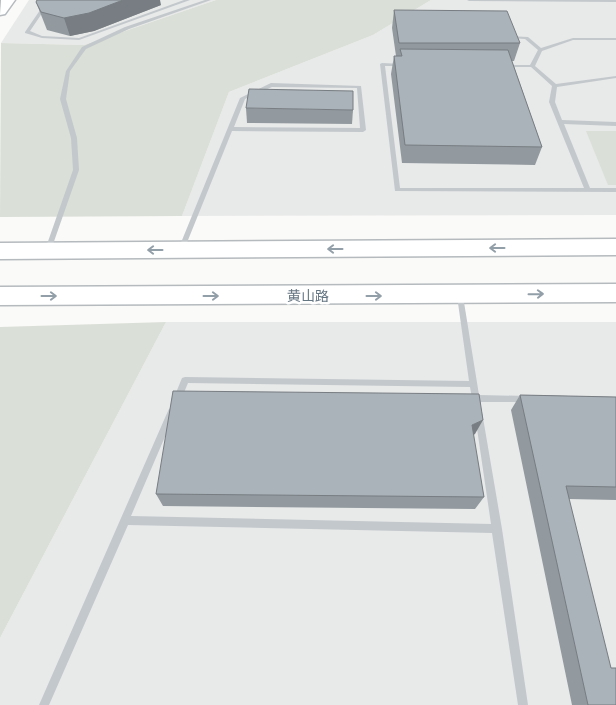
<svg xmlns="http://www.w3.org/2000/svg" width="616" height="705" viewBox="0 0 616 705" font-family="Ubuntu,'Noto Sans SC',sans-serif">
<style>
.built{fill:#e8e9e9}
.green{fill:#dadfd7}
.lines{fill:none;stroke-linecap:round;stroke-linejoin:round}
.primary-casing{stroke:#b5babe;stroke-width:3}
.lane{fill:#c3c8cc;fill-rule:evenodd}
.primary{fill:#fff;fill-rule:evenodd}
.wall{fill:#929a9f}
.shaded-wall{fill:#777d82}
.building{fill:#aab3b9;stroke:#777d82}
.oneway{stroke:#939fa8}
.labels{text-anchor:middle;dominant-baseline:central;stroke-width:5;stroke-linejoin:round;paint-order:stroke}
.street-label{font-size:14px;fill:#657683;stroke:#fff}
</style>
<rect width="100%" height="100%" fill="#fafaf8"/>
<g class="built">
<path d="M29 0H216L84 45 1 43Z"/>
<path d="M431 0H616V215L182 216 229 92 373 35Z"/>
<path d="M166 322H616V705H0V638Z"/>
</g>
<g class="green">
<path d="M216 0H431L373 35 229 92 182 216 0 217 1 43 84 45Z"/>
<path d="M586 131H616V185H608Z"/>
<path d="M166 322 0 638V327Z"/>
</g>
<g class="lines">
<defs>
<g id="primary">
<path d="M1 0H15L5 14 0 15Z"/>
<path d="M616 239V255L0 259V243Z"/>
<path d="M616 284V302L0 305V287Z"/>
</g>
</defs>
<use href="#primary" class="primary-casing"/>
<g class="lane">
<path d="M47 0H51L30 31 42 36 79 38 184 0H190L79 40 42 38 25 33V32Z"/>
<path d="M205 0H211L129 29 86 49 70 71 66 99 77 138 79 170 51 250 48 252H46L45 250 73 170 71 138 60 99 66 71 82 47 125 27Z"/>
<path d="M467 0H616V2L469 1Z"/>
<path d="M508 36 528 37 541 48 573 38H616V40H573L542 51 535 66 556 84 616 76V78L557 87 555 102 562 120 616 122V126L564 124 590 188H616V192L395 191 380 64 382 63 402 64 404 65 402 66H385L400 188H584L549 102 552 86 531 67H503L501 66 503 65H530L538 50 525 39 510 38H508Z"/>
<path d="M271 83 361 86 366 130 363 132 232 131 184 250 181 252H179L178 250 240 98ZM272 87 357 88 360 128 234 127 245 99Z"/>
<path d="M460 293 463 296 479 395 527 396 530 397 531 399 530 401 527 402H481L480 406 477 407 474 406 473 404 470 387 188 383 180 402 177 403 174 402 173 400 182 378 185 377 469 381 457 296Z"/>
<path d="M172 407 175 409 176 411 131 516 491 524 475 415 476 412 479 411 482 412 502 529 528 705H518L492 533 128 525 49 705H39L168 411 169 409Z"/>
</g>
<use href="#primary" class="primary"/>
</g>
<g class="wall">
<path d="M36 2 161 5 94 31 70 36 47 30Z"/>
<path d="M394 10 520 43 514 61H512L542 147 535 165 402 163 391 74 394 56H396L392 28Z"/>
<path d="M246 108 353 110 352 124 247 123Z"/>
<path d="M520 395 616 397V500L569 499 616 705H572L511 410Z"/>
<path d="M475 434 473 435 484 497 475 509 163 506 156 494Z"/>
</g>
<g class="shaded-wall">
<path d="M123 0H160L161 5 94 31 70 36 64 18Z"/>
<path d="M483 420 475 434 464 439 472 425Z"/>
</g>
<g class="building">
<path d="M37 0H123L89 13 64 18 41 12 36 2Z"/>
<path d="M394 10 507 11 520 43H399Z"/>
<path d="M400 49 508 50 542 147 405 145 394 56H402Z"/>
<path d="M249 89 353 91V110L246 108Z"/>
<path d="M173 391 479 394 483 420 472 425 484 497 156 494Z"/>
<path d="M520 395 616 397V487L566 486 611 668H616V705H588Z"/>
</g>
<defs><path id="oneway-shaft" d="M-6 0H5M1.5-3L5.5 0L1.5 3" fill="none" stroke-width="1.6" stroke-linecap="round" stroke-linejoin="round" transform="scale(1.25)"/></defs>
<g class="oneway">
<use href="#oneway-shaft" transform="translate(497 248) rotate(180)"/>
<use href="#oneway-shaft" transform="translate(335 249) rotate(180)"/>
<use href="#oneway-shaft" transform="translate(155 250) rotate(180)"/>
<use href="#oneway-shaft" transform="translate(536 294) rotate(-1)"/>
<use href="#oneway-shaft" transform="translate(49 296)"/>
<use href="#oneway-shaft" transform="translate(211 296)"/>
<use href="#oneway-shaft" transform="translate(374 296)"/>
</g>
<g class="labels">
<g class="street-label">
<text x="308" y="296">黄山路</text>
</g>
</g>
</svg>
